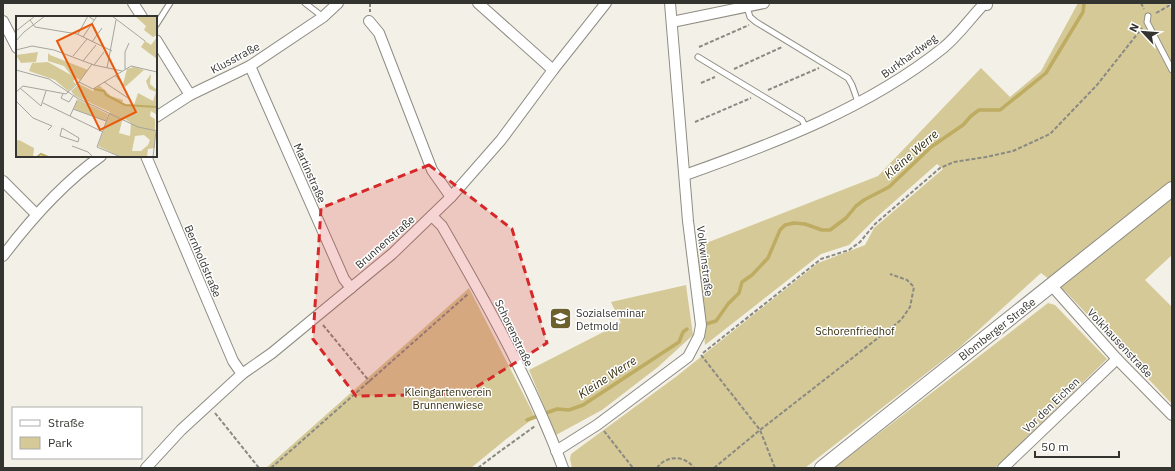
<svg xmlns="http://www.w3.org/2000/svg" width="1175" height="471" viewBox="0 0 1175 471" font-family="'IBM Plex Sans',sans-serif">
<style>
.green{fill:#d5c997}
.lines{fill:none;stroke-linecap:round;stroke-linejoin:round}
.stream{stroke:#bdac61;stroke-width:3.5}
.lane-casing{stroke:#8e8c83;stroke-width:7}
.street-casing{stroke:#8e8c83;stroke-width:12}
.secondary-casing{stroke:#8e8c83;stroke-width:16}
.path{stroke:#8a8a83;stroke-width:2;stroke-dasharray:4 2;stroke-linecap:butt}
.lane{stroke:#fff;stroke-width:5}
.street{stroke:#fff;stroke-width:10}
.secondary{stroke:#fff;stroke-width:14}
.marked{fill:#d62828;fill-opacity:0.2;stroke:#d62828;stroke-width:3;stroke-dasharray:8 5;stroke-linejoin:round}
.labels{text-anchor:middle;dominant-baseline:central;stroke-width:3;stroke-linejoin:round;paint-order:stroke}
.street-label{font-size:11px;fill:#33332f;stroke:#fff}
.poi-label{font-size:11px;fill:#33332f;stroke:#fff;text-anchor:start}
.park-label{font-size:11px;fill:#362e0c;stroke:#fff}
.water-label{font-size:12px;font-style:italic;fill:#332c0a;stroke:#fff}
.inset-river{fill:none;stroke:#bdac61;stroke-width:2}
.inset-road{fill:none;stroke:#a6a59d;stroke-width:1}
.view{fill:#e8590c;fill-opacity:0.15;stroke:#e8590c;stroke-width:2}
.inset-edge{fill:none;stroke:#33332f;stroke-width:2}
</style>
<rect width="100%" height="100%" fill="#f3f1e7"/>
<g class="green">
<path d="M1078 3H1167L1172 10V255L1145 280 1172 307V404L1066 292 1041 273 960 347 805 468H572L570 459 571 454 677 376 818 263 865 245 874 228 943 169 937 164 878 216 849 245 821 254 705 345 696 247 878 176 981 68 1010 97 1041 71Z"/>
<path d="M686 285 693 335 658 367 602 410 556 435 529 370 621 323 611 302Z"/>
<path d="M469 288 535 417 505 440 471 468H266Z"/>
<path d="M1048 303 1055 305 1107 359 995 468H834Z"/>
</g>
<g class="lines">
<g class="stream">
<path d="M706 324 716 321 728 304 739 293 742 282 752 275 768 258 780 230 785 225 794 223 805 224 822 230H830L846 218 856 206 864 200 889 187 931 147 963 125 971 116 979 110H1000L1046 73 1083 12 1084 3"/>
<path d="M527 420 557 409 569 410 583 405 679 342 683 332 687 329"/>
</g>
<defs>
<g id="lane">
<path d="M305 3 323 17"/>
<path d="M747 7 750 17 756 22 848 78 852 85 858 102"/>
<path d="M1148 16 1147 22 1172 70"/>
<path d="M156 25 170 3"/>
<path d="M698 57 802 120 806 128"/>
</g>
<g id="street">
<path d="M133 3 142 17"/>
<path d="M478 3 553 70"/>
<path d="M3 21 17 48"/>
<path d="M369 21 379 33 432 170 451 197"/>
<path d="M672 22 764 3"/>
<path d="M156 40 190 95"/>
<path d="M250 66 344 279 351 288"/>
<path d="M156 117 190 95 250 66 323 17 338 3"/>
<path d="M146 156 233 361 242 374"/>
<path d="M685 175C775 143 868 108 943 48 959 35 971 17 985 3L987 5"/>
<path d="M3 181 36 214"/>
<path d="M432 216 442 226C487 304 532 384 563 468"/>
<path d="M3 256C31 219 63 183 101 156"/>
<path d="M1052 286 1117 359 1172 415"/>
<path d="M556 451 597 425 688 357 699 336 701 325 688 221 670 3"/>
<path d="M146 468 181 430 242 374 272 353 392 254 451 197 501 140 553 70 606 3"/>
<path d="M1003 468 1117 359"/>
</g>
<path id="secondary" d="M822 468 1172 189"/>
</defs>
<use href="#lane" class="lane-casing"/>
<use href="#street" class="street-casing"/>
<use href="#secondary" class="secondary-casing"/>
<g class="path">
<path d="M370 3V12"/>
<path d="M1141 3 1144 9"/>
<path d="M1156 13 1172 4"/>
<path d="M699 47 749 25"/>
<path d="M734 69 782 47"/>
<path d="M701 83 715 77"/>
<path d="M768 90 819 68"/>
<path d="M695 122 751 98"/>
<path d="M323 325 370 382"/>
<path d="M703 353 821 259 849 250 860 242 875 224 940 168 954 162 986 157 1013 151 1050 134 1097 85 1142 28"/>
<path d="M701 355 760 430 775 468"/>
<path d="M215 413 259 468"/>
<path d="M604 431 633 468"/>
<path d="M271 468 468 294"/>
<path d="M478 468C497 453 516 440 535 426"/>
<path d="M657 468C666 455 685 455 694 468"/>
<path d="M669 468H678"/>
<path d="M714 468 760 430 901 320 910 307 914 287 907 280 890 274"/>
</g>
<use href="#lane" class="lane"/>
<use href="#street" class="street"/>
<use href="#secondary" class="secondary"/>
</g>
<path class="marked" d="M429 165 512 229 547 343 465 394 356 396 313 339 321 208Z"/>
<defs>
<symbol id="school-square" viewBox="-11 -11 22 22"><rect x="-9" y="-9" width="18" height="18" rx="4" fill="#6c602d" stroke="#fff"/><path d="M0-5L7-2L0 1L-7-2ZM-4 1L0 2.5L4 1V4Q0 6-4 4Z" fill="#fff"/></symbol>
</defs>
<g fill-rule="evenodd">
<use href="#school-square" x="548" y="306" width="25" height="25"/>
</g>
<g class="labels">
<g class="street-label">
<text transform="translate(909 56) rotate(-36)">Burkhardweg</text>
<text transform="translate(235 58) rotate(-28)">Klusstraße</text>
<text transform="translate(310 173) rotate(66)">Martinstraße</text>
<text transform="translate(385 242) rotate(-41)">Brunnenstraße</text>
<text transform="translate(203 261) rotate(67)">Bernholdstraße</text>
<text transform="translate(705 261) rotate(83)">Volkwinstraße</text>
<text transform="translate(997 329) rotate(-38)">Blomberger Straße</text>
<text transform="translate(514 333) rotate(64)">Schorenstraße</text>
<text transform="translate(1120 343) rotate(47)">Volkhausenstraße</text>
<text transform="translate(1051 405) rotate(-44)">Vor den Eichen</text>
</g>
<g class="poi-label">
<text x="576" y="313">Sozialseminar<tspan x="576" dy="13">Detmold</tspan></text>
</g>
<g class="park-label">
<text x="855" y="331">Schorenfriedhof</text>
<text x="448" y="392">Kleingartenverein<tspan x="448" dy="13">Brunnenwiese</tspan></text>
</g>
<g class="water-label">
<text transform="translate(911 154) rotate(-41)">Kleine Werre</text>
<text transform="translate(607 377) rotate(-33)">Kleine Werre</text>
</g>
</g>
<g transform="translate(16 16)">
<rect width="141" height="141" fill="#f3f1e7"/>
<path d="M119 0H141V19L137 21 128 14 130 10ZM141 21V43L125 31 129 25 135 29ZM22 36 20 46 5 47 0 39ZM32 37 34 39 72 54 64 64 55 59 60 62 57 65 60 68 52 75 39 64 13 55 16 47 32 46 55 59 48 50 32 45ZM118 51 128 54 109 71 107 68 111 53ZM135 58 134 68 141 74V99L135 95 134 100 139 103V132L132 133 131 140 105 141 82 130 94 96 59 80 55 75 63 68 77 75 83 69 95 80 107 84 106 87 109 89H118L122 77 137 85 140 76 133 73 130 65ZM109 103 115 107 114 120 103 117 106 105ZM128 119 134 124 132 129 125 135H116L119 120ZM61 83 92 98 90 105 58 93ZM3 124 18 132 17 141H0V125Z" fill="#d5c997" fill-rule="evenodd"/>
<path class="inset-river" d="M78 73 88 75 90 79 109 89 141 91M21 141 25 138 32 141"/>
<path class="inset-road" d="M96 0 129 25M14 4 19 11 61 18 96 35M0 15 19 0M62 18 72 0 78 4M67 21 81 0M0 25 8 16 29 0M76 26 86 12M0 34 16 30 38 34 78 49 106 55M57 40 71 23M67 45 80 29M78 49 88 36M91 52 100 4M109 53V36L113 27M0 54 33 63 61 82 122 111 141 115M99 59 108 70M63 66 77 73 115 50 141 56M88 66 112 82M4 72 25 90 30 75M0 76 7 70 50 78 63 66 76 48M47 78 45 82 53 86 57 80M0 85 17 102 36 110 32 114M27 87 87 116M57 93 90 105M93 98 81 131 105 141M54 100 61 85M46 112 63 122 62 126 44 120ZM56 130 72 136 77 141M137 141 140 115"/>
<path class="view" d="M76 8 120 96 84 114 41 25Z"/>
<rect width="141" height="141" class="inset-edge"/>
</g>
<rect width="1175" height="471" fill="none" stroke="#33332f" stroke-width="8"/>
<rect x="12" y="407" width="130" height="52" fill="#ffffff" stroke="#adadac"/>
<rect x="20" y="420" width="20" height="6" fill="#ffffff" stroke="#adadac"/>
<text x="48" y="427" font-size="12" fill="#33332f">Straße</text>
<rect x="20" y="437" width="20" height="12" fill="#d5c997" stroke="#adadac"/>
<text x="48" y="447" font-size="12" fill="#33332f">Park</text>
<g transform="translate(1143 32) rotate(296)" stroke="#ffffff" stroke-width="3" paint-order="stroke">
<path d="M0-3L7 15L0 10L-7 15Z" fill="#33332f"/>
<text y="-6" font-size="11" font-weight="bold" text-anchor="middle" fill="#33332f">N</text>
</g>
<path d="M1035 451v6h84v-6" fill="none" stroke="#33332f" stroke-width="2"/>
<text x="1041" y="451" font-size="12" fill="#33332f" stroke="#ffffff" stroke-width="3" paint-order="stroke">50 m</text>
</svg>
